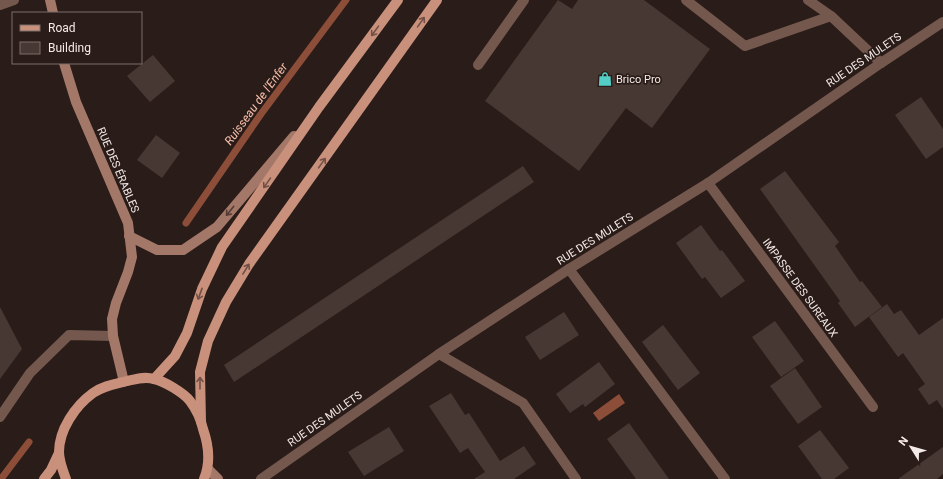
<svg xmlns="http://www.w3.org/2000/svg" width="943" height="479" viewBox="0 0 943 479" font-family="Roboto,sans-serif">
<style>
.water{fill:#8c4e39}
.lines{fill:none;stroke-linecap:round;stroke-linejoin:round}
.stream{stroke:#8c4e39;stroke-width:7}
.building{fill:#473833}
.lane{stroke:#74584e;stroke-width:10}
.street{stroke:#74584e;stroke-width:10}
.secondary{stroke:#a47868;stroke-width:10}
.primary{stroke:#c9907c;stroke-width:10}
.oneway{stroke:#725045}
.oneway2{stroke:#553c34}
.labels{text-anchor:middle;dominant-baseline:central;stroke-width:3.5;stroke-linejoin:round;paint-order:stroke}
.street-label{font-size:11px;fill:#f4eae7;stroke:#2a1c18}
.poi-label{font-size:11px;fill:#f4eae7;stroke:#2a1c18;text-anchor:start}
.water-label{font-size:12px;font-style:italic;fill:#fac0ac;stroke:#2a1c18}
</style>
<rect width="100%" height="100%" fill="#2a1c18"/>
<path class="water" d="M619 394 625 403 599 421 593 413Z"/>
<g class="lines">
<g class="stream">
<path d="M186 223 261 114 346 0"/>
<path d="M1 479 29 442"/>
</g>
</g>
<g class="building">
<path d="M558 0 572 9 578 0H644L710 49 652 128 626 108 579 171 485 101Z"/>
<path d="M153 55 175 81 150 102 127 76Z"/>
<path d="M921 97 943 129V147L926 159 895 115Z"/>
<path d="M156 135 180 153 162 178 137 160Z"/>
<path d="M523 166 534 182 234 382 224 365Z"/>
<path d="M785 171 839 242 835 246 860 282 862 281 882 307 855 327 838 303 840 301 760 189Z"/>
<path d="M701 225 720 251 722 250 745 281 721 298 705 277 702 279 676 243Z"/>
<path d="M887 304 894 314 901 310 919 335 943 318V409L937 400 929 405 918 389 925 384 903 353 898 357 869 317Z"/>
<path d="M0 307 22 349 0 379Z"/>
<path d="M564 312 579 335 540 360 525 337Z"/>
<path d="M775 321 804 361 781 377 752 337Z"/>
<path d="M663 325 700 373 678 390 642 342Z"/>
<path d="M599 362 615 384 585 407 583 404 570 413 556 394Z"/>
<path d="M795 368 822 407 798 424 770 386Z"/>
<path d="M451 393 465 415 469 413 500 461 524 446 536 464 514 479H474L485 472 468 448 460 453 429 406Z"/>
<path d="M629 423 669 479H636L607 439Z"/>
<path d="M389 427 404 451 364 476 348 452Z"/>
<path d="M820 430 849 468 834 479H822L798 446Z"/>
<path d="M943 447V474L937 479H898Z"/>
</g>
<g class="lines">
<g class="lane">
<path d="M686 0 745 46 831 16"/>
<path d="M0 5 14 0"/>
<path d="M478 65 524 0"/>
<path d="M708 183 873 407"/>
<path d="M569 269 725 479"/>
<path d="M439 354 523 403 576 479"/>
</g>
<g class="street">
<path d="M808 0 831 16 881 63"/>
<path d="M0 417 30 373 69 335 113 336"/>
<path d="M261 479 439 354 569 269 708 183 881 63 943 22"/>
</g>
<g class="secondary">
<path d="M50 0 53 13"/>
<path d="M64 63 76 102 128 223 132 257 128 272 116 303 112 319 113 336 124 382"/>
<path d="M129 236 157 250H183L217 227 294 136"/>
<path d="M208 469 218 479"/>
</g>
<g class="primary">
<path d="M154 379 175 356 187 333 202 289 222 247 319 107 398 0"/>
<path d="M201 422 200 372 208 341 226 302 249 264 437 0"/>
<path d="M44 479 51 470 59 453"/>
<path d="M66 479C63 471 59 461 59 452 59 430 75 406 93 393 103 386 115 384 127 381 136 379 145 376 154 379 164 381 184 393 190 401 196 409 201 420 203 429 209 446 211 462 204 479"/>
</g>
</g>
<defs><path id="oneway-shaft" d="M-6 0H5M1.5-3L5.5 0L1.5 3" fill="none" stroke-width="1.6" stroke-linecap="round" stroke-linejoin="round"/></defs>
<g class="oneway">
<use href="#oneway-shaft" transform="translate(421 22) rotate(-55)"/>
<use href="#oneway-shaft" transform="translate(375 31) rotate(126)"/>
<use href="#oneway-shaft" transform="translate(322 163) rotate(-55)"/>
<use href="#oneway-shaft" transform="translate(267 183) rotate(125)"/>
<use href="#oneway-shaft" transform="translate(246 269) rotate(-58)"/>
<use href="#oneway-shaft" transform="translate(200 294) rotate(110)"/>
<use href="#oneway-shaft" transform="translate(200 383) rotate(-90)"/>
</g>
<use class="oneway2" href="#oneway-shaft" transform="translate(230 211) rotate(129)"/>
<defs>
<symbol id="shop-bare" viewBox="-9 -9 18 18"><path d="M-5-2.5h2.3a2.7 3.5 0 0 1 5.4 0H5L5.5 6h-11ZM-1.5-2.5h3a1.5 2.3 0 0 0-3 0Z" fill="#54cdc6" stroke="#2a1c18" stroke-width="2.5" paint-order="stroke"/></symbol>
</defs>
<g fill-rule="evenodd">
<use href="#shop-bare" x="595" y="69" width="20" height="20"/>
</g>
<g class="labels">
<g class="street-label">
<text transform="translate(864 60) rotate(-34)">RUE DES MULETS</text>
<text transform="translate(118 170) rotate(67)">RUE DES ÉRABLES</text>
<text transform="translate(595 239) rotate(-32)">RUE DES MULETS</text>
<text transform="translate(800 288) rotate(54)">IMPASSE DES SUREAUX</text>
<text transform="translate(325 419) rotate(-35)">RUE DES MULETS</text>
</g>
<g class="poi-label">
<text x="616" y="79">Brico Pro</text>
</g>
<g class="water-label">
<text transform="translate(256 104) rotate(-54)">Ruisseau de l'Enfer</text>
</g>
</g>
<rect x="12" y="12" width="130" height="52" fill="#2a1c18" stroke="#7b6e6b"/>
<rect x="20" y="25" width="20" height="6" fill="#c9907c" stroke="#7b6e6b"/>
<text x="48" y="32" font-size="12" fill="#f4eae7">Road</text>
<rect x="20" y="42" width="20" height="12" fill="#473833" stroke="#7b6e6b"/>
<text x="48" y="52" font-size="12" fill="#f4eae7">Building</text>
<g transform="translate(911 447) rotate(307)" stroke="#2a1c18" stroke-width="3" paint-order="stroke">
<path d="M0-3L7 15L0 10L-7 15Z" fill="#f4eae7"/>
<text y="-6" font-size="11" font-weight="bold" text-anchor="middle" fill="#f4eae7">N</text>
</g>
</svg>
